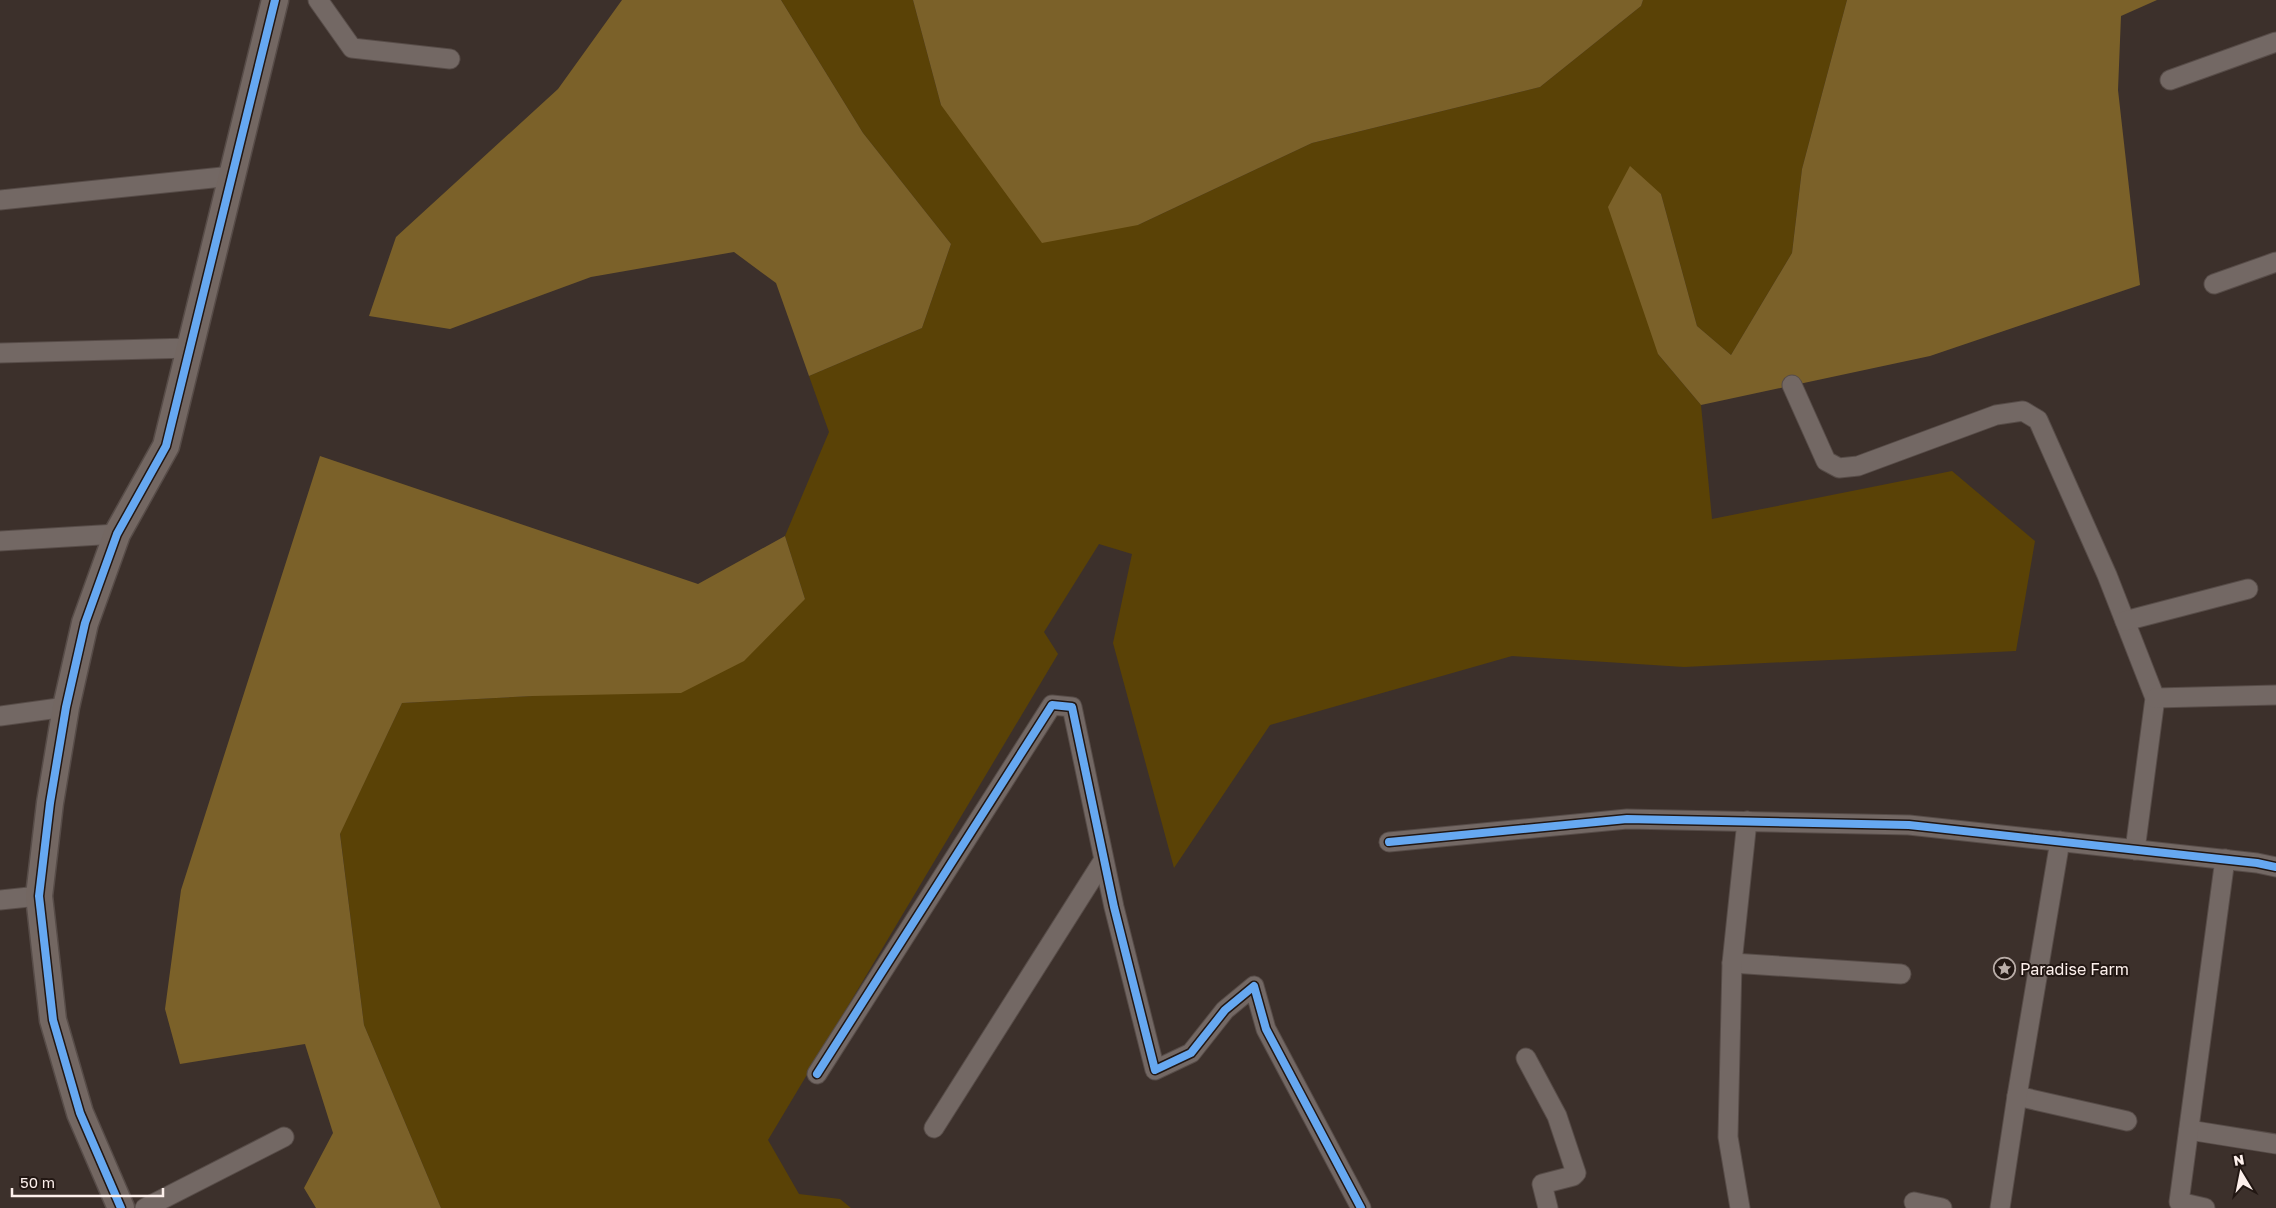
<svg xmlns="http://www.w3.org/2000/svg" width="2276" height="1208" viewBox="0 0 2276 1208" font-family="'Golos Text',sans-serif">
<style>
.green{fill:#5a4206}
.forest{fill:#7b6129}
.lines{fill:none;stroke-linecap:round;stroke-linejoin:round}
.street-casing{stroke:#574c48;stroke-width:21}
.secondary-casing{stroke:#574c48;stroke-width:29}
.street{stroke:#736864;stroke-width:19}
.secondary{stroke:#736762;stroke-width:26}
.cycleway-casing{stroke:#221713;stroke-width:11}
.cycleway{stroke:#66a8f1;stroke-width:8}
.labels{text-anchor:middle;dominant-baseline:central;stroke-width:4;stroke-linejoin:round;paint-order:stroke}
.poi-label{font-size:16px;fill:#fdf0ec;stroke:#221713;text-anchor:start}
</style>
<rect width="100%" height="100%" fill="#3c302b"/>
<path class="green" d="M781 0H913L941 105 1138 225 1312 143 1540 87 1641 6 1643 0H1847L1802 169 1792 253 1731 355 1697 326 1661 194 1658 354 1701 405 1712 519 1952 471 2035 541 2016 651 1684 667 1512 656 1270 725 1174 868 1113 643 1132 554 1099 544 1044 632 1058 654 768 1140 799 1194 840 1199 851 1208H441L364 1025 340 833 402 703 533 696 805 599 785 536 829 432 809 376 922 328 951 244 863 133Z"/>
<g class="forest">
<path d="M622 0H781L863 133 951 244 922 328 809 376 776 283 734 252 591 277 450 329 369 316 396 237 558 89Z"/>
<path d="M913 0H1643L1641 6 1540 87 1312 143 1138 225 1042 243 941 105Z"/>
<path d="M1847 0H2157L2121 16 2118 90 2140 285 1930 356 1701 405 1658 354 1608 207 1630 166 1661 194 1697 326 1731 355 1792 253 1802 169Z"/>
<path d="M320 456 698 584 785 536 805 599 744 661 681 693 533 696 402 703 340 834 364 1025 441 1208H316L304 1188 333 1133 305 1044 180 1064 165 1009 181 890Z"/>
</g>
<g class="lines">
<defs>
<g id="street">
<path d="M318 0 352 48 450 59"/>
<path d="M2170 80 2276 42"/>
<path d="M0 200 232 176"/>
<path d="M2214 284 2276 262"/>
<path d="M0 353 190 348"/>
<path d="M1792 385 1826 461 1839 468 1858 466 1996 415 2023 411 2038 420 2107 575 2155 698 2135 850"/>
<path d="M0 541 117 534"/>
<path d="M2125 621 2248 589"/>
<path d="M2155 698 2276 695"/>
<path d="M0 716 66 707"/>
<path d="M1389 842 1627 819 1909 825 2257 863 2276 867"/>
<path d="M0 900 39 896"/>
<path d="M1732 963 1901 974"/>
<path d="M1526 1058 1557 1116 1576 1173 1573 1176 1542 1184 1548 1208"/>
<path d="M817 1074 1052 705 1072 707 1114 907 1155 1070 1191 1053 1225 1010 1254 986 1266 1029 1361 1208"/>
<path d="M2017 1096 2127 1121"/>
<path d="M934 1128 1103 861"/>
<path d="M2189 1130 2276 1144"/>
<path d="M1914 1202 1942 1208"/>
<path d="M145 1208 284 1137"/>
<path d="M1740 1208 1728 1137 1732 963 1747 821"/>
<path d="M2000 1208 2017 1096 2060 841"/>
<path d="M2205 1208 2179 1202 2225 859"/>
</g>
<path id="secondary" d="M121 1208 80 1113 53 1020 39 896 50 803 66 707 85 623 117 534 166 446 275 0"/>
</defs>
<use href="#street" class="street-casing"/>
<use href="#secondary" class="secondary-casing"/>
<use href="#street" class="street"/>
<use href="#secondary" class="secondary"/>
<defs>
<g id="cycleway">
<path d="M1389 842 1627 819 1909 825 2257 863 2276 867"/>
<path d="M817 1074 1052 705 1072 707 1114 907 1155 1070 1191 1053 1225 1010 1254 986 1266 1029 1361 1208"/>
<path d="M121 1208 80 1113 53 1020 39 896 50 803 66 707 85 623 117 534 166 446 275 0"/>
</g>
</defs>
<use href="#cycleway" class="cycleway-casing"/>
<use href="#cycleway" class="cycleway"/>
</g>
<defs>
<symbol id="sight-ring" viewBox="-11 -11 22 22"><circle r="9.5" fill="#221713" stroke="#b9ada8" stroke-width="1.5"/><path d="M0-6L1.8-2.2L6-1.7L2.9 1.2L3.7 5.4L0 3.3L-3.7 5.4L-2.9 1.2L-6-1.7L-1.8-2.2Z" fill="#b9ada8"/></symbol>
</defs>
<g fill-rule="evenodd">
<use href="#sight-ring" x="1992" y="956" width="25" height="25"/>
</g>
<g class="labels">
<g class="poi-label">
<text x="2020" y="969">Paradise Farm</text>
</g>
</g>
<g transform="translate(2241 1173) rotate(350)" stroke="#221713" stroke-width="4" paint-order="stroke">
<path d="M0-4L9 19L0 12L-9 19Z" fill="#fdf0ec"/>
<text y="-8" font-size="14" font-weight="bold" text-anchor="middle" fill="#fdf0ec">N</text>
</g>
<path d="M12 1188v8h151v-8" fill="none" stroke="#fdf0ec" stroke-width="2.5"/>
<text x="20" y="1188" font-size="15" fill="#fdf0ec" stroke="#221713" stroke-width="4" paint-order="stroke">50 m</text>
</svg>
